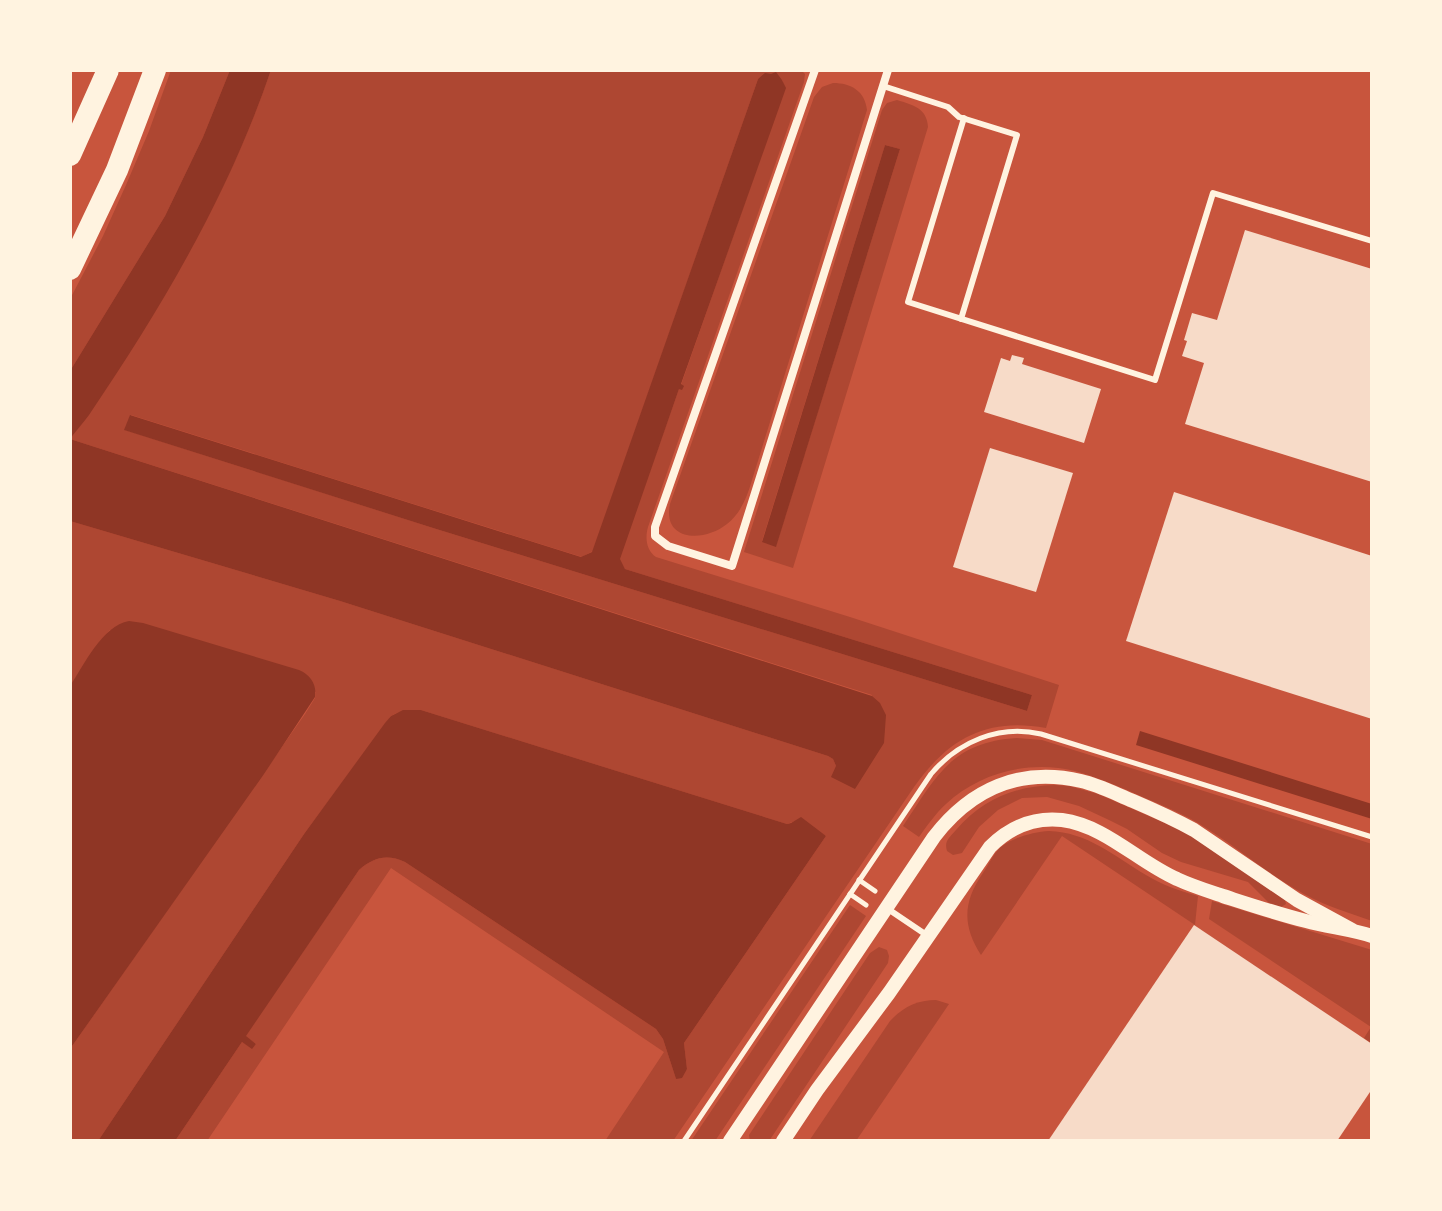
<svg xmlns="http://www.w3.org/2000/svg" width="1442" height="1211" viewBox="0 0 1442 1211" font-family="Lato,sans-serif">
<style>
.green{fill:#ae4732;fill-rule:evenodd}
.water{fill:#8f3625}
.building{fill:#f7dbc8}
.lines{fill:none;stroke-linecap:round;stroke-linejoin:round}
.path{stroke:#fff3e0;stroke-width:5}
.service{stroke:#fff3e0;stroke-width:6}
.minor{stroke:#fff3e0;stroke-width:8}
.tertiary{stroke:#fff3e0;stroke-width:14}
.trunk{stroke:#fff3e0;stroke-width:22}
</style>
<rect width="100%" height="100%" fill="#c8553d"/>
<g class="green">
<path d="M171 70H230L203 137 165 216 70 371V299L103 236 126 185 149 131Z"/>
<path d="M271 70H801L805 74 804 82 648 527C645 538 646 550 656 557L850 617 1059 685 1046 728C986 717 948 739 914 787L673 1141H605L664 1052 391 868 207 1141H175L242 1042 252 1048 256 1044 245 1036 359 870C374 857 387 854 405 862L656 1029 663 1039 676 1079 687 1069 684 1043 826 836 798 820 787 824 421 710C409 710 401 710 391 716L304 834 98 1141H70V1049L305 714 315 698 316 692 110 630 102 639 70 686V521L340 601 828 756 833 759 836 766 872 695 70 439C96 405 119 369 141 332 194 249 239 163 271 70ZM771 74 782 80 785 88 681 385 683 386 679 389 619 559 625 569 1032 695 1027 711 433 528 125 430 131 415 582 557 593 551 758 79Z"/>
<path d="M833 83C851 83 865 91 867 110L752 480C747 497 741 513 727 524 705 542 662 542 670 504L814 97 822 87Z"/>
<path d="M897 100C913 105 927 108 928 127L793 568 744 552 882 110 887 103ZM885 145 900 149 776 546 762 541Z"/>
<path d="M1017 738 1042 740 1372 844V921C1349 913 1326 906 1304 894 1267 874 1235 845 1198 823 1176 810 1151 801 1127 790 1110 783 1093 776 1075 771 1030 760 980 772 946 804 935 814 927 826 919 837L903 826C936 777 951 742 1017 738Z"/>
<path d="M1055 785 1069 786 1098 794 1167 824 1196 838 1285 900 1286 904 1281 907 1269 903 1248 882 1181 862 1162 853 1127 829 1109 820 1079 806 1047 797 1022 798 998 810 979 827 962 853 953 855 947 851C944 841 949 838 956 830 983 799 1015 786 1055 785Z"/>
<path d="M1049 831C1087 832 1114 856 1146 875 1162 885 1180 891 1198 896L1195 925 1062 836 981 955C962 925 963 902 983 873 989 864 993 854 1001 847 1014 837 1034 832 1049 831Z"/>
<path d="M1212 901 1372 950V1044L1364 1038 1371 1027 1209 919Z"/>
<path d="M850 905 866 916 715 1141H691Z"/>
<path d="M879 947 887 950 889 956 888 963 769 1141H750L749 1135 753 1129 870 953Z"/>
<path d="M936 1000 949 1004 856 1141H809L890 1021C903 1007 917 1000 936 1000Z"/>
</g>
<g class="water">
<path d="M230 70H271C229 194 162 307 89 415 83 423 76 431 70 439L872 696 880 703 886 715 884 743 855 789 831 777 836 766 833 759 828 756 340 601 70 521V371L165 216 203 137Z"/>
<path d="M776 72 782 80 786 88 681 384 684 386 682 390 679 389 620 559 625 569 1032 695 1027 711 433 528 124 430 130 415 581 557 592 552 758 79 765 73 771 74Z"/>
<path d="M885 145 900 149 776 547 762 542Z"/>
<path d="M129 621 143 623 299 670C311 675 317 685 315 697L264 774 70 1049V686C84 665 102 626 129 621Z"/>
<path d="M403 710H421L787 824 791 823 801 817 826 836 684 1043 687 1069 682 1078 676 1079 663 1039 656 1029 405 862C387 854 374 857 359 870L246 1036 256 1044 252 1049 242 1042 175 1141H98L304 834 385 723 391 716Z"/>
<path d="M1140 731 1372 804V819L1136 745Z"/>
</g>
<g class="building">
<path d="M1245 230 1372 269V482L1185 424 1204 363 1182 356 1187 341 1184 340 1192 313 1217 320Z"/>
<path d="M1012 355 1024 358 1022 364 1101 389 1084 443 984 412 1001 358 1010 361Z"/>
<path d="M990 448 1073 473 1036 592 953 567Z"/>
<path d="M1174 492 1372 556V719L1126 641Z"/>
<path d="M1194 925 1372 1044V1089L1337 1141H1048Z"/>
</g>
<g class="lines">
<g class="path">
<path d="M859 880 875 891"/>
<path d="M850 894 866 905"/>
<path d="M684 1141 931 774C958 742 999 724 1041 734L1372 837"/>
</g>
<g class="service">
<path d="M883 86 948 107 959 117 1017 135 961 319"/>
<path d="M964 118 908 302 1155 380 1213 193 1372 241"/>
<path d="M888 909 928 936"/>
</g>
<path class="minor" d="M815 70 655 527V536L668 546 732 566 888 70"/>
<g class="tertiary">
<path d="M730 1141 934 837C971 789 1020 767 1081 781 1099 785 1116 794 1133 801 1154 810 1174 819 1194 830L1297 900 1352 930"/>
<path d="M783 1141 817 1090 889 993 990 847C1010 827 1034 817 1062 820 1106 826 1138 862 1177 879 1192 886 1208 891 1223 896 1251 905 1278 914 1306 921 1328 927 1350 929 1372 936"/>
</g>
<g class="trunk">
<path d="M70 155 108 70"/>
<path d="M70 269 117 170 155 70"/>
</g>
</g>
<rect width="1442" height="1211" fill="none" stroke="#fff3e0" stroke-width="144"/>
</svg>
